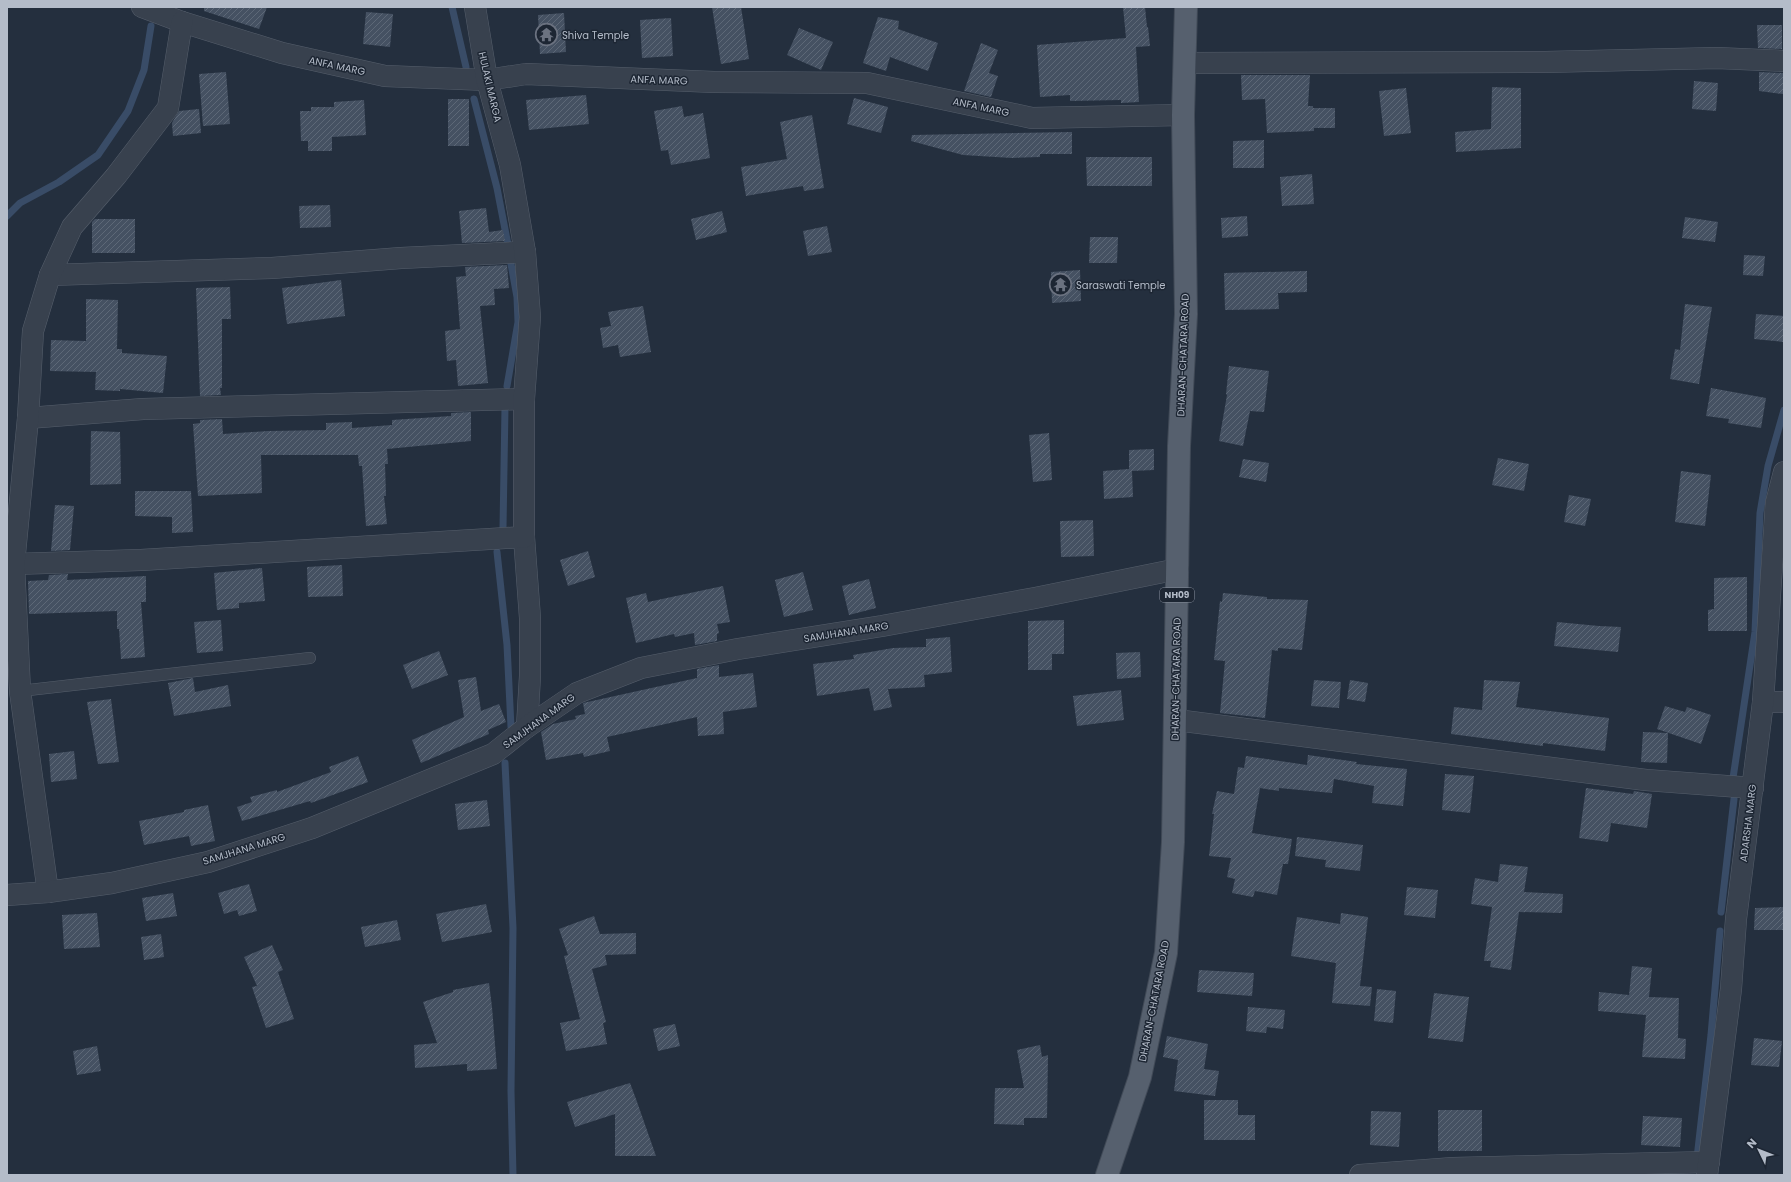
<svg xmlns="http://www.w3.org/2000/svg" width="1791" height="1182" viewBox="0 0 1791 1182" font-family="Poppins,sans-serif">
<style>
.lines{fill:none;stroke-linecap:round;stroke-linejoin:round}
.stream{stroke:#394c67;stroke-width:7}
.building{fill:url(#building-hatch)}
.lane-casing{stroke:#565f6c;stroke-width:12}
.street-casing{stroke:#565f6c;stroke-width:22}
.primary-casing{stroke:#414a57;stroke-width:24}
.lane{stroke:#38414e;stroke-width:11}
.street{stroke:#38414e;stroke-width:21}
.primary{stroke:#56606e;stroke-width:22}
.labels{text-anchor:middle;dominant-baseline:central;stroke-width:3;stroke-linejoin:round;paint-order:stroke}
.shield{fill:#1d2633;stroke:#878f9c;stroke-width:1}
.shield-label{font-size:9px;font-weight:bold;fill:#b4bcc9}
.poi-label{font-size:10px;fill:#b4bcc9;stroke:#1d2633;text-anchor:start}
.street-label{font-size:10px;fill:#b4bcc9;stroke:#1d2633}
</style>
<defs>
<pattern id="building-hatch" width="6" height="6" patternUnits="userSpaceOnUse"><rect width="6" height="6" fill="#455162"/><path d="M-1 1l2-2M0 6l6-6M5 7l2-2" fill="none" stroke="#5d6877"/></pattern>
</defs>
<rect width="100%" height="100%" fill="#242f3e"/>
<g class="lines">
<g class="stream">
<path d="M452 7 466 67"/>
<path d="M474 99 497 188 509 250"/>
<path d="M7 216 20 203 59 182 98 155 128 111 144 70 151 26"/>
<path d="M507 386 518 322 517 297 511 264"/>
<path d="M503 528 505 407"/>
<path d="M497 552 507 645 511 727"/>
<path d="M505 763 513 928 511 1091 513 1175"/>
<path d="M1733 778 1755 632 1760 513 1768 466 1784 410"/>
<path d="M1721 912 1734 799"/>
<path d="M1697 1158 1711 1035 1720 931"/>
</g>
</g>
<g class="building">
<path d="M204 7H267L259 29 204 11Z"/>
<path d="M712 7H741L749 59 721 64Z"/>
<path d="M1123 7H1145L1147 27H1148L1150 46 1136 47 1139 102 1121 103V100L1070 101V95L1040 97 1037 45 1126 38Z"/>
<path d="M366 12 393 14 390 47 363 44Z"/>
<path d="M564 13 566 52 540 54 538 15Z"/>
<path d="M878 17 899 21 898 29 938 43 928 71 890 57 886 71 863 63Z"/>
<path d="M671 18 673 56 642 58 640 20Z"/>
<path d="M1757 25H1782V49L1758 48Z"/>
<path d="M799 28 833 42 821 70 787 55Z"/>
<path d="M981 43 998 50 989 73 998 76 991 97 964 91Z"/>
<path d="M226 72 230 124 203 126 199 74Z"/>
<path d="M1759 72 1783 73V94L1759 91Z"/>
<path d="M1241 75H1310L1308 106H1313V108H1335V128H1314V131L1267 133 1265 99 1242 100Z"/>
<path d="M1694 81 1718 83 1716 111 1692 109Z"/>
<path d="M1492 87 1521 88V148L1456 152 1455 132 1491 129Z"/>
<path d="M1406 88 1411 133 1384 136 1379 91Z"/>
<path d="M586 95 589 124 529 130 526 100Z"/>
<path d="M854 98 888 107 881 133 847 124Z"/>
<rect x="448" y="99" width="21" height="47"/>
<path d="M364 100 366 135 332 137V151H308V141H301L300 111H311V107H334V102Z"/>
<path d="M682 106 684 117 703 113 710 158 671 165 668 150 661 151 654 111Z"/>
<path d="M199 109 201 133 173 136 172 123 179 111Z"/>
<path d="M812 115 824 188 804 191 803 186 746 196 741 167 787 159 780 122Z"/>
<path d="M1072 132V154H1040V157L1012 158 963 155 911 141 912 135Z"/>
<path d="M1264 140V168H1233V141Z"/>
<path d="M1086 157H1152V186H1087Z"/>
<path d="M1312 174 1314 204 1282 206 1280 177Z"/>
<path d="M330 205 331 227 300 228 299 206Z"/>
<path d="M486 208 489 232 503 230 505 241 462 243 459 211Z"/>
<path d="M722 211 727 232 696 240 691 219Z"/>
<path d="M1247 216 1248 236 1222 238 1221 218Z"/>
<path d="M1685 217 1718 222 1715 242 1682 238Z"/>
<path d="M95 219H135V253H92V222Z"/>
<path d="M827 226 832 252 808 256 803 231Z"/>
<path d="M1090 237H1118L1117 263H1089Z"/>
<path d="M1744 255 1765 256 1763 276 1743 275Z"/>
<path d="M507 265 509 288 494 289 495 305 480 306 488 383 458 386 456 360 447 361 445 331 460 329 456 277 466 276 465 267Z"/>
<path d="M1080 270 1081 301 1052 303 1051 272Z"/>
<path d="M1307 271V292L1278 293 1279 309 1225 310 1224 273Z"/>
<path d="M341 280 345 316 287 324 282 288Z"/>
<path d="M230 287 231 319H222V388H220L221 395 200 396 196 288Z"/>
<path d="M86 299 118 300 117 349H122V353L167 356 163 393 120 389V391L95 390 96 372 50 371 51 340 86 341Z"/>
<path d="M1685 304 1712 307 1699 384 1670 379 1675 349 1680 350Z"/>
<path d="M643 306 651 352 620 357 618 345 603 348 600 328 611 326 608 312Z"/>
<path d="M1756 314 1784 316V342L1754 339Z"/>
<path d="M1229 366 1269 371 1264 412 1250 411 1243 446 1219 441 1227 395 1226 394Z"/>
<path d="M1711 388 1766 398 1761 428 1728 423 1729 419 1706 416Z"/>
<path d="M471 412V441L387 449 388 464H385L386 496H384L387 524 366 526 362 466H359L358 455H261L262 493 198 496 193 424 200 423V420L222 419 223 434 268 431 326 430V423L352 422V428L392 425V420L451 416V413Z"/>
<path d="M91 431 120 432 121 484 90 485Z"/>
<path d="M1049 433 1052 480 1033 482 1029 435Z"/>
<path d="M1154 449V470L1132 471 1133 497 1104 499 1103 471 1129 469V450Z"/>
<path d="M1498 458 1529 464 1524 491 1492 485Z"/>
<path d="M1243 459 1269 463 1266 482 1239 477Z"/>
<path d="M1681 471 1711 475 1705 526 1675 522Z"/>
<path d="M135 491H191L193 532 172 533V517L135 516Z"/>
<path d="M1569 495 1591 499 1585 526 1564 522Z"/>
<path d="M55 505 74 506 70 550 51 551Z"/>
<path d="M1093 520 1094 556 1061 557 1060 521Z"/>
<path d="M588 551 595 577 568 586 560 560Z"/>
<path d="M342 565 343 596 308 597 307 567Z"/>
<path d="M262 568 265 601 239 603V608L217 610 214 573Z"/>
<path d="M803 572 813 610 784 617 775 580Z"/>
<path d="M68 574 67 580 146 576V602H141L145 657 121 659 119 629H117V611L29 614 28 581 48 580 49 575Z"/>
<path d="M1747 577V631H1708V610L1714 609V578Z"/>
<path d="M869 579 876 608 849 615 842 586Z"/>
<path d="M723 586 730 622 717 624 719 633 717 634V641L695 645 694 633 675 637 674 634 636 643 626 598 646 593 648 602Z"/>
<path d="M1223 593 1267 597V599L1308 600 1302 650 1278 648V651L1272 650 1265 718 1220 713 1225 661 1214 660 1220 601 1222 602Z"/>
<path d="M221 620 223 651 197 653 194 622Z"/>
<path d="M1064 620V654H1052V670H1028V621Z"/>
<path d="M1557 622 1599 626 1621 627 1618 652 1554 646Z"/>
<path d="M950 637 952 672 924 675 925 687 888 689 892 707 874 711 869 688 817 696 813 664 854 659 853 655 893 648 926 647V639Z"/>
<path d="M439 651 448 675 412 689 403 665Z"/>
<path d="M1140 652 1141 677 1117 679 1116 653Z"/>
<path d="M719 665V677L753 673 757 707 723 712 724 734 698 736 697 717 607 737 610 751 584 757 583 753 546 760 541 732 553 724 576 719 575 716 585 714 583 703 697 678V669Z"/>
<path d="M476 677 481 711 499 704 506 722 488 730 489 734 421 763 412 740 464 717 458 680Z"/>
<path d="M193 678 195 692 228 685 231 706 174 716 168 683Z"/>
<path d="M1314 680 1341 682 1339 708 1311 706Z"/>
<path d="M1350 680 1368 683 1365 702 1347 699Z"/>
<path d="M1484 680 1520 682 1516 707 1609 718 1605 751 1543 743V746L1451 734 1454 707 1482 710Z"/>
<path d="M1121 690 1124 720 1077 726 1073 696Z"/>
<path d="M111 699 119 762 98 764 87 702Z"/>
<path d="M1665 706 1685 712 1687 707 1711 715 1701 744 1657 729Z"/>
<path d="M1643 732 1668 733 1667 763 1641 762Z"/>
<path d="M74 751 77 779 51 782 49 754Z"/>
<path d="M1308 755 1357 762 1356 764 1407 769 1403 806 1372 803 1374 786 1334 779 1332 793 1279 788V791L1260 788 1252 833 1292 839 1288 864H1283L1277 895 1255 891 1253 897 1232 893 1235 879 1227 877 1231 858 1209 856 1214 814H1212L1217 791 1234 794 1238 767 1244 768 1246 756 1307 765Z"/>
<path d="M358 756 368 782 311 803 310 801 242 821 237 807 252 802 250 797 277 790V792L331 772 329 767Z"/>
<path d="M1445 774 1474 776 1470 813 1442 810Z"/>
<path d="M1586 788 1633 794 1634 791 1652 794 1647 828 1611 823 1608 842 1579 838Z"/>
<path d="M487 800 490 826 458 830 455 804Z"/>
<path d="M208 805 215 841 191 846 189 836 144 845 139 821 184 812V810Z"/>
<path d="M1297 837 1363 845 1360 871 1325 867 1326 860 1295 856Z"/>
<path d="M1500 864 1528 867 1524 892 1563 894 1562 913 1519 912 1511 970 1490 967 1491 961H1484L1492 907 1471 904 1475 878 1498 882Z"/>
<path d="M249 884 257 911 239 916 237 910 224 914 218 893Z"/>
<path d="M1407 887 1438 890 1435 918 1404 915Z"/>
<path d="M173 893 177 916 146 921 142 898Z"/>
<path d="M486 904 492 932 442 942 436 914Z"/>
<path d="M1784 907V930H1754L1755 908Z"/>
<path d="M97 913 100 947 64 949 62 915Z"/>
<path d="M1341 913 1368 917 1360 986 1372 987 1370 1006 1332 1003 1336 963 1291 956 1297 917 1340 924Z"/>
<path d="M594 916 600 934 636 933V954L605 955 607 965 592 969 606 1022 603 1023 607 1044 566 1051 560 1023 580 1019 564 956 568 955 559 929Z"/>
<path d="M397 920 401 940 365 947 361 927Z"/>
<path d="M161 934 164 957 144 960 141 937Z"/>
<path d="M272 945 283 970 278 972 294 1019 266 1028 252 987 257 986 244 957Z"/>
<path d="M1632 966 1652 968 1649 997 1679 998 1678 1038 1686 1039 1685 1059 1642 1057 1646 1015 1598 1011 1599 992 1629 995Z"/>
<path d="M1199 970 1254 973 1252 996 1197 992Z"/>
<path d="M489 983 492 1007 497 1069 467 1071V1064L415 1068 414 1045 437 1043 423 1002 453 992V990Z"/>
<path d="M1377 989 1396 991 1393 1023 1374 1021Z"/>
<path d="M1434 993 1469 997 1463 1042 1428 1038Z"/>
<path d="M1248 1007 1285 1010 1283 1029 1267 1027 1266 1033 1246 1031Z"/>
<path d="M675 1024 680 1046 658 1051 653 1029Z"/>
<path d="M1167 1036 1208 1044 1204 1069 1219 1071 1215 1096 1174 1091 1178 1060 1163 1057Z"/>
<path d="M1754 1038 1782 1041 1779 1067 1751 1065Z"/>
<path d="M1040 1045 1042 1057 1048 1055 1047 1118H1024V1125L994 1124 995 1088H1024L1017 1050Z"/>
<path d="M97 1046 101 1071 77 1075 73 1051Z"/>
<path d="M630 1083 636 1099 656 1156H615V1114L575 1127 567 1102Z"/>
<path d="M1204 1100H1238V1115H1255V1140H1204Z"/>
<rect x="1438" y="1110" width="44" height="41"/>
<path d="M1371 1111 1401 1112 1399 1147 1370 1145Z"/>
<path d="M1643 1116 1682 1118 1680 1147 1641 1145Z"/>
</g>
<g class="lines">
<defs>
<path id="lane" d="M20 691 310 658"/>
<g id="street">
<path d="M142 7 182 22 282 53 385 76 487 80 526 74 714 82 867 83 1032 118 1183 115"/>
<path d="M1185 63 1545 62 1717 58 1784 61"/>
<path d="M50 275 272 268 401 258 525 252"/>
<path d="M28 418 143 409 524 399"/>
<path d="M524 537 530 618V676L527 727"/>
<path d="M14 564 141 560 524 537V399L530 317 525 252 510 165 487 80 475 7"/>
<path d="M1763 702H1784"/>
<path d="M1176 720 1646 780 1753 788"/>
<path d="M48 892 20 691 14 564 28 418 33 331 50 275 72 227 116 176 168 108 182 22"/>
<path d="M7 895 48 892 112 883 208 862 312 828 493 754 527 727 577 693 641 668 738 649 882 626 1035 598 1178 569"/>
<path d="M1360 1175 1453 1168 1709 1162"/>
<path d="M1707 1175 1731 989 1736 919 1763 702 1776 503 1784 472"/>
</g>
<path id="primary" d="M1107 1175 1140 1077 1166 953 1173 842 1179 446 1186 314 1183 115 1186 7"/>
</defs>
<use href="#lane" class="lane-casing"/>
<use href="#street" class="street-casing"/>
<use href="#primary" class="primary-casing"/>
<use href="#lane" class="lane"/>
<use href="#street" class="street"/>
<use href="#primary" class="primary"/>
</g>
<defs>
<symbol id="temple-ring" viewBox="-11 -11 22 22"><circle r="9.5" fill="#1d2633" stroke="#6b7280" stroke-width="1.5"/><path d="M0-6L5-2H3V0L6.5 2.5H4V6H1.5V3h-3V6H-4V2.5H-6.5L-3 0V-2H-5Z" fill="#6b7280"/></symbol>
</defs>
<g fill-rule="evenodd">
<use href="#temple-ring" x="534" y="22" width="25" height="25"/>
<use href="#temple-ring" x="1048" y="272" width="25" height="25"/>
</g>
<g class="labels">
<rect class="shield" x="1160" y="588" width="34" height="14" rx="3"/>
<g class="shield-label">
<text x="1177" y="595">NH09</text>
</g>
<g class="poi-label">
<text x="562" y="35">Shiva Temple</text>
<text x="1076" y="285">Saraswati Temple</text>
</g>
<g class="street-label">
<text transform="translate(337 66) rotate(12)">ANFA MARG</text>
<text transform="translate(659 80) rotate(2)">ANFA MARG</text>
<text transform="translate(490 87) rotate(77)">HULAKI MARGA</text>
<text transform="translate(981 107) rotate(12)">ANFA MARG</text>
<text transform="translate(1183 355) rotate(-88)">DHARAN-CHATARA ROAD</text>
<text transform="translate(846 632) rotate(-9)">SAMJHANA MARG</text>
<text transform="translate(1176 679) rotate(-89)">DHARAN-CHATARA ROAD</text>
<text transform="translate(539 721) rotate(-36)">SAMJHANA MARG</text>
<text transform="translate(1748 823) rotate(-83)">ADARSHA MARG</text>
<text transform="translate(244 849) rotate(-17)">SAMJHANA MARG</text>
<text transform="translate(1154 1001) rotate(-79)">DHARAN-CHATARA ROAD</text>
</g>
</g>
<rect width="1791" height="1182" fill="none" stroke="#b4bcc9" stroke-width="16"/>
<g transform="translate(1759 1150) rotate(313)" stroke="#1d2633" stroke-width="3" paint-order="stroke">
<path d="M0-3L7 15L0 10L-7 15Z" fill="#b4bcc9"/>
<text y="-6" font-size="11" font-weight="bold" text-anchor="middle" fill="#b4bcc9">N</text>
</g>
</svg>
